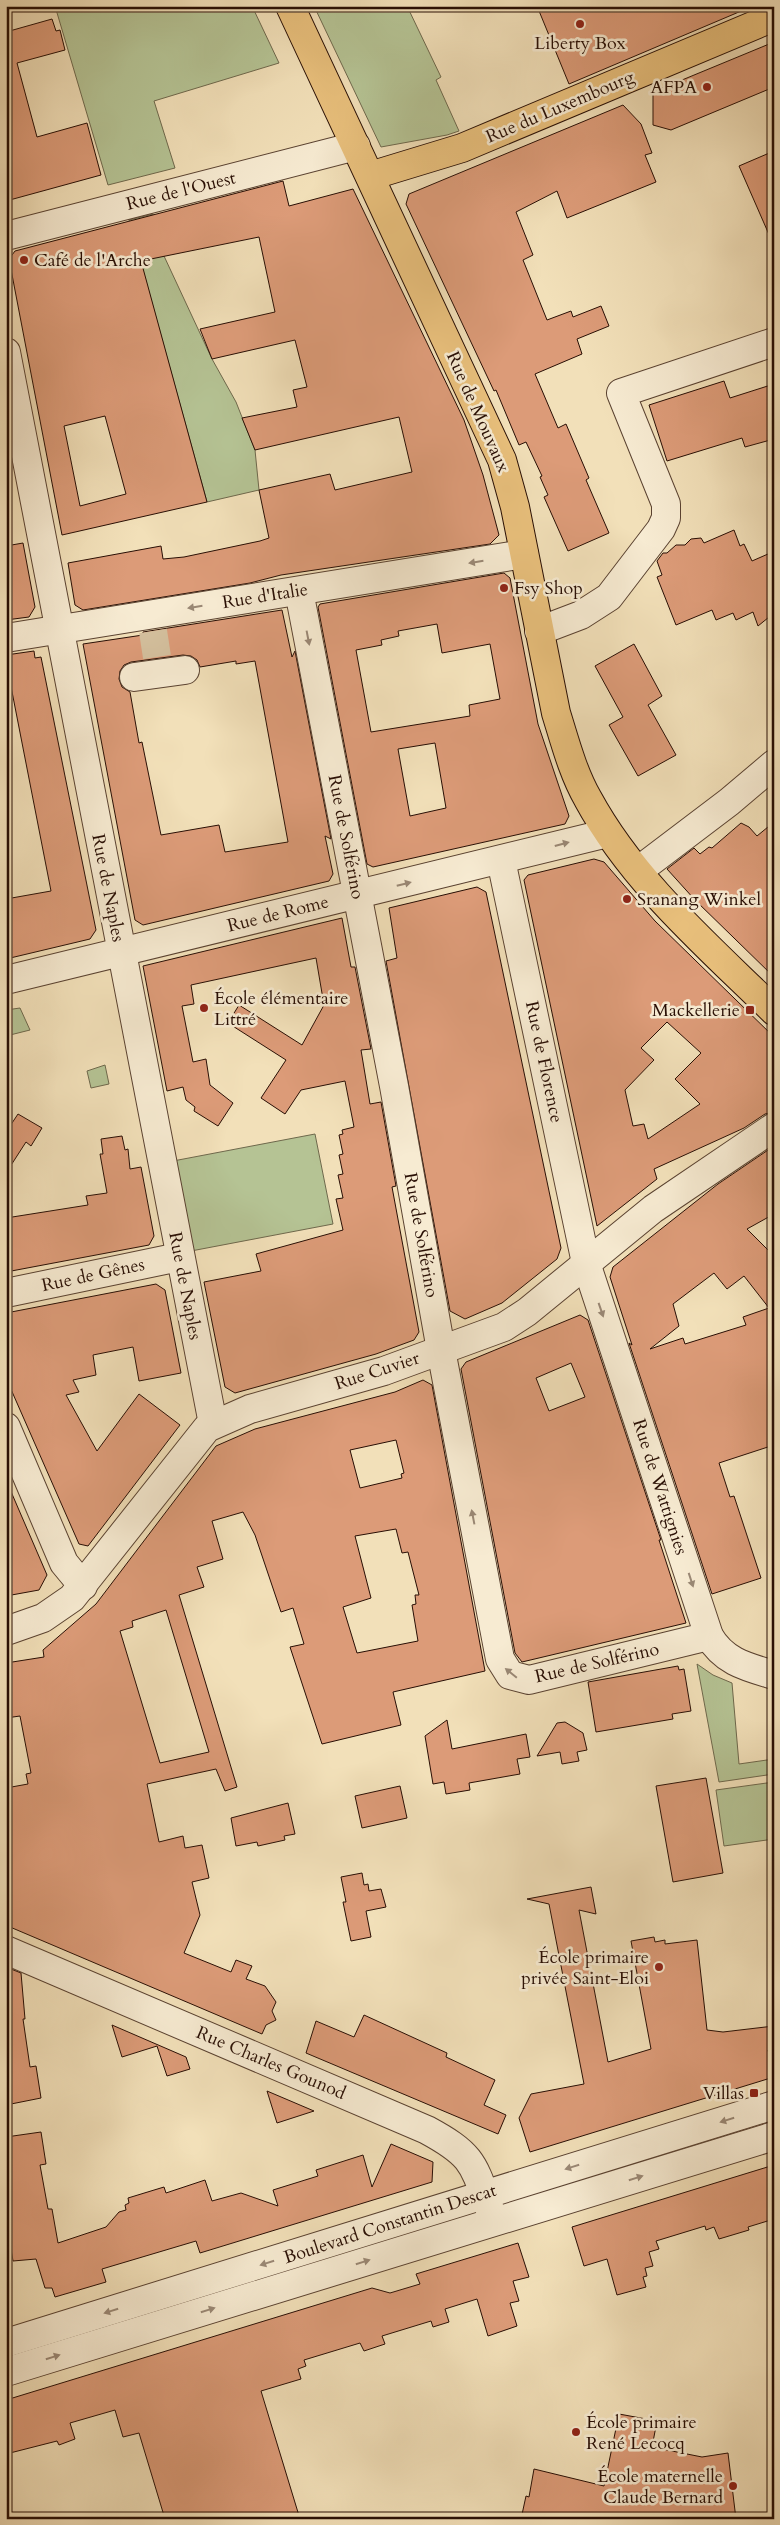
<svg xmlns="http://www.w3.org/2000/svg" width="780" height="2525" viewBox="0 0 780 2525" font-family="Cardo,serif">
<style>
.green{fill:#b5c394;stroke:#6e684c}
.building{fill:#dc9b78;stroke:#280e04;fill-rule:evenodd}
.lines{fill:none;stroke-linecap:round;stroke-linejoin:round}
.minor-tunnel{stroke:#d4c09e;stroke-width:28;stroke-dasharray:28 14;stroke-linecap:butt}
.minor-casing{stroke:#5a4231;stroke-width:30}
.major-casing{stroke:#280e04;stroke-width:30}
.minor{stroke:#f7ebd2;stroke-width:28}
.major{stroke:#e9c07c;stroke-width:28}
.oneway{fill:#9a8875}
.poi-dot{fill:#8f2418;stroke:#f7ebd2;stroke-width:2}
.labels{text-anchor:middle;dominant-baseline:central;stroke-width:5;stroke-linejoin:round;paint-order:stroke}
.poi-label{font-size:18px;fill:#280e04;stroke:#f7ebd2;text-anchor:end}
.street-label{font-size:18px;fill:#280e04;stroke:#f7ebd2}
</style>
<rect width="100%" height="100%" fill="#f2e0b9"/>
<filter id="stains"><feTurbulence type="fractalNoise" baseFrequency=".004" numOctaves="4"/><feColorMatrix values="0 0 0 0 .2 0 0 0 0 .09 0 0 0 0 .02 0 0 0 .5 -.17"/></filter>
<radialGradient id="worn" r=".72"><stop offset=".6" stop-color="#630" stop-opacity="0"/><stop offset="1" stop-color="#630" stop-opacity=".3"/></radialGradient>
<g class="green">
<path d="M55 6H252L279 63 154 101 175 168 108 185Z"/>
<path d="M314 6H407L441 77 436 80 459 131 447 135 381 147Z"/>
<path d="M153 214 164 256 212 359 236 402 255 450 259 490 207 502 129 220Z"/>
<path d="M20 1008 30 1030 6 1036V1010Z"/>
<path d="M105 1065 109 1084 91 1088 87 1071Z"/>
<path d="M315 1134 333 1224 191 1251 173 1161Z"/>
<path d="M697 1664 713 1675 732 1683 739 1764 774 1759V1774L719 1782Z"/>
<path d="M774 1782V1839L724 1846 716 1790Z"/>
</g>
<g class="building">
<path d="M537 6H753L569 84Z"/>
<path d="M52 19 56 31 60 30 65 50 17 63 37 137 87 123 101 175 6 201V32Z"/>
<path d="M774 42V87L671 130 653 125V92Z"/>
<path d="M623 105 641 124 652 153 645 155 656 182 567 218 557 191 516 212 533 255 523 260 547 320 571 311 573 317 601 306 609 326 577 339 582 354 535 374 558 428 566 424 589 478 586 480 609 533 568 551 544 497 548 495 540 477 542 476 526 442 519 445 496 390 494 391 406 204 409 194Z"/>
<path d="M774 151V246L739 166Z"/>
<path d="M283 181 289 206 353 189 464 420 483 475 499 535 490 544 281 575 250 583 83 610 75 605 68 563 161 546 163 559 184 557 260 541 269 538 259 490 330 474 335 490 412 472 399 417 255 450 242 418 297 407 293 390 307 387 295 340 212 359 200 329 275 312 259 237 141 261 207 502 62 535 9 259 15 251ZM105 416 126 494 80 506 64 426Z"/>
<path d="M724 381 730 398 774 384V439L745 447 742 438 667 461 649 405Z"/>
<path d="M734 530 740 546 744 544 752 561 768 554 774 562V613L758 626 753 612 736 620 733 613 716 620 712 610 676 625 657 577 662 575 657 561 663 553H667L676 545H685L691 539 701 538 704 543Z"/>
<path d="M23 543 35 607 29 617 6 620V546Z"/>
<path d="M504 573 510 578 538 724 569 816 565 824 373 867 367 864 318 607 320 604ZM437 624 442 653 490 644 500 699 469 705 470 716 371 732 356 650 382 645 381 640 399 636 398 631ZM435 743 446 808 410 816 398 749Z"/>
<path d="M282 610 292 657 295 651 331 839 325 836 333 874 329 881 143 925 135 920 83 644 143 635V632ZM183 655 191 656 197 660 200 667 236 661V664L255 661 288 842 225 852 219 825 161 835 142 742 139 743 130 692 122 687 119 679 120 671 124 665 131 662Z"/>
<path d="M634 644 662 696 648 705 676 755 638 776 609 725 623 717 595 666Z"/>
<path d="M34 651 35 658 41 657 96 930 90 939 6 959V899L51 891 6 661V655Z"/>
<path d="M774 822V977L695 900 667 869 694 848 700 854 709 847 712 848 741 823 749 827 757 836Z"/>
<path d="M594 859 604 862 655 921 774 1037V1112L765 1114 744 1128 654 1169 657 1179 597 1226 524 880 528 875ZM667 1022 701 1053 675 1079 700 1104 648 1139 644 1124 633 1126 625 1090 654 1060 641 1048Z"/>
<path d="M477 887 486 892 561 1248 557 1259 502 1303 465 1319 450 1311 386 961 397 958 389 908Z"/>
<path d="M342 918 351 967H355L371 1049 361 1050 370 1104 381 1102 396 1186 392 1187 419 1332 414 1340 376 1354 235 1393 225 1387 204 1282 261 1271 256 1254 343 1230 336 1199 343 1198 338 1175 343 1174 339 1155 343 1154 339 1135 343 1134 342 1130 354 1127 345 1081 301 1090 285 1114 261 1098 286 1060 228 1023 239 1005 302 1045 324 1005 316 958 191 985 194 1004 182 1006 193 1062 206 1059 210 1085 233 1103 218 1126 194 1111 195 1107 186 1100 183 1087 167 1091 143 966Z"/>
<path d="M18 1114 42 1128 31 1146 26 1142 6 1173V1132Z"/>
<path d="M122 1136 125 1150 128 1149 130 1169 141 1167 154 1236 149 1245 6 1272V1218L88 1205 86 1196 107 1193 100 1154H103L101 1139Z"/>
<path d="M774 1146V1214L747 1229 774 1256V1445L719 1463 730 1497 734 1496 761 1578 712 1594 629 1343 632 1345 610 1277 613 1267 718 1184ZM714 1273 727 1289 744 1276 769 1308 743 1317 746 1325 685 1344 683 1338 650 1349 679 1326 673 1304Z"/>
<path d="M156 1284 165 1290 181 1373 139 1381 133 1347 93 1355 96 1375 73 1380 79 1392 66 1395 97 1451 139 1394 180 1425 88 1546 79 1544 6 1378V1313Z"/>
<path d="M580 1315 588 1320 661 1540H659L686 1623 522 1662 515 1653 461 1369 466 1362ZM571 1363 585 1397 549 1411 536 1378Z"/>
<path d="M423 1380 432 1385 485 1671 393 1692 401 1725 322 1744 290 1647 304 1644 293 1608 281 1612 255 1535 243 1512 212 1521 223 1559 197 1567 204 1587 179 1595 237 1787 225 1791 216 1769 147 1784 159 1842 183 1836 185 1848 202 1845 209 1878 192 1882 200 1915 184 1953 231 1972 236 1960 252 1966 246 1979 265 1986 276 2002 272 2011 276 2020 266 2025 262 2034 10 1927 6 1907V1788L28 1784 26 1774 31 1773 20 1716 6 1718V1663L44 1657 43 1650 96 1604 216 1446 255 1429 395 1392ZM396 1440 404 1473 401 1474 402 1478 360 1488 350 1450ZM396 1529 402 1553 408 1552 419 1595H415L416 1604 412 1605 418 1641 357 1653 343 1607 371 1598 355 1536ZM166 1610 209 1752 160 1763 120 1631 133 1627 132 1621Z"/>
<path d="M6 1480 47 1575 39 1590 6 1596Z"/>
<path d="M678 1666 679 1670 684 1669 691 1711 672 1714 673 1719 596 1732 588 1682Z"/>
<path d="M447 1720 452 1749 526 1734 530 1757 517 1759 520 1774 469 1783 470 1790 446 1794 444 1782 433 1784 425 1736Z"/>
<path d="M565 1722 583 1733 587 1750 577 1752 579 1761 562 1764 560 1752 537 1756 557 1723Z"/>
<path d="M706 1778 723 1873 673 1882 656 1786Z"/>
<path d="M400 1786 407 1818 362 1828 355 1796Z"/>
<path d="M288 1803 295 1834 284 1836 285 1840 258 1846 257 1842 236 1846 231 1818Z"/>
<path d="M362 1873 364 1885 368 1884 369 1891 381 1889 386 1907 366 1911 371 1937 351 1941 343 1902H346L341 1877Z"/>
<path d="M591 1887 596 1914 579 1910 608 2062 651 2049 631 1941 654 1937 655 1942 665 1940V1944L697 1940 707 2030 723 2032 774 2026V2048L768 2050 774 2077 530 2152 519 2118 531 2094 584 2084 549 1904 527 1899Z"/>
<path d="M6 1967 21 1973 25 2019H23L30 2067 36 2066 41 2098 6 2105Z"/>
<path d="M364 2015 447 2053 446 2057 495 2080 484 2105 506 2115 498 2134 306 2053 316 2021 354 2037Z"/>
<path d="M112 2025 186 2057 190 2069 167 2076 157 2046 122 2057Z"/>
<path d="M267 2091 314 2111 277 2123Z"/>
<path d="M41 2132 46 2164 40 2165 48 2209H52L58 2243 106 2227 119 2212 126 2210 125 2205 129 2203 128 2198 164 2187 166 2193 205 2180 212 2201 241 2193 278 2206 273 2190 318 2176 316 2170 363 2155 372 2187 391 2144 433 2162 432 2182 200 2253 196 2241 102 2269 106 2282 55 2297 52 2288H45L36 2259 13 2261 6 2219V2137Z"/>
<path d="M774 2165V2219L748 2227 749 2230 719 2239 714 2227 706 2230 705 2226 656 2241 659 2249 649 2252 653 2266 645 2268 647 2276 643 2277 646 2287 617 2295 607 2259 584 2266 572 2227Z"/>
<path d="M518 2243 529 2277 513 2281 519 2301 510 2303 517 2326 488 2336 477 2299 445 2309 449 2322 433 2327 431 2321 382 2336 385 2344 364 2351 360 2343 304 2360 306 2366 298 2369 301 2379 261 2391 300 2519H165L139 2433 123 2437 115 2410 70 2423 75 2439 59 2445 57 2441 6 2454V2400L372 2288 390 2293 420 2284 416 2274Z"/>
<path d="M619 2414 657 2421 652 2447 702 2457 728 2453 736 2519H521L526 2496 529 2497 534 2469 604 2486Z"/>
</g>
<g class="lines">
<path class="minor-tunnel" d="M153 631 157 657"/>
<defs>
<g id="minor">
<path d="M6 236 356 146"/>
<path d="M6 352 213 1424"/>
<path d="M299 591 394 1086 441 1350 500 1659 510 1675 529 1680 709 1636"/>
<path d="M539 631 581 615 609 597 661 529 666 518V504L621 393 774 342"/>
<path d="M6 638 524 554"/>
<path d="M134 677 185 670"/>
<path d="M501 860 586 1263 709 1636C724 1662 747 1667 774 1675"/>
<path d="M638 871 729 802 774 764"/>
<path d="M6 980 608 833"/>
<path d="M6 1293 179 1257"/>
<path d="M6 1427 64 1563 83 1586"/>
<path d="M6 1631 43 1618 72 1598 207 1428 250 1409 384 1371 504 1327 527 1312 653 1209 774 1127"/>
<path d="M6 1950 427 2130C473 2155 473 2163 490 2210"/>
<path d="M6 2343 774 2105"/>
<path d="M6 2372 774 2136"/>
</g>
<g id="major">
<path d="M290 6 502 460 515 507 556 713C565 742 573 773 588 799 633 882 708 946 774 1011"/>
<path d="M370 176 462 148 774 17"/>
</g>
</defs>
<use href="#minor" class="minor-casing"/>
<use href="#major" class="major-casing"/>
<use href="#minor" class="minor"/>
<use href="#major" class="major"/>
</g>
<defs><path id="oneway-solid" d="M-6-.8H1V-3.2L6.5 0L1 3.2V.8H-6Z" transform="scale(1.25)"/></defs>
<g class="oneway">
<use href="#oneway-solid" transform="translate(476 562) rotate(171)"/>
<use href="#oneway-solid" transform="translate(195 607) rotate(171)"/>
<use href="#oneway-solid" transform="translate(308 638) rotate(79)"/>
<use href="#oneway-solid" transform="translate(562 844) rotate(-15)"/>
<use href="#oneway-solid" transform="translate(404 884) rotate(-14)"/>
<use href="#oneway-solid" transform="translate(601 1310) rotate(71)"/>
<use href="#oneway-solid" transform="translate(473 1517) rotate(-101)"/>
<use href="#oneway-solid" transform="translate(691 1580) rotate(72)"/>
<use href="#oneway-solid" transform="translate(511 1673) rotate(-141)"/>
<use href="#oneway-solid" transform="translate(727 2120) rotate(163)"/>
<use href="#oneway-solid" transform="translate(572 2167) rotate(163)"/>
<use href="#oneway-solid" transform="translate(636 2178) rotate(-17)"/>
<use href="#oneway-solid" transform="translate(363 2262) rotate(-17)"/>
<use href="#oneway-solid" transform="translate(267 2263) rotate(162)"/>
<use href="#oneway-solid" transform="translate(208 2310) rotate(-17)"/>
<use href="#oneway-solid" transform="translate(111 2311) rotate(163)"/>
<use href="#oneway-solid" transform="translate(53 2357) rotate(-17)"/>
</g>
<g class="poi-dot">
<circle cx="580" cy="24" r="5"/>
<circle cx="707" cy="87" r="5"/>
<circle cx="24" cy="260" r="5"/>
<circle cx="504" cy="588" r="5"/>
<circle cx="627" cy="899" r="5"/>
<circle cx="204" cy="1008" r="5"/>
<rect x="745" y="1005" width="10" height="10" rx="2.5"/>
<circle cx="659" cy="1967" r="5"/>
<rect x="749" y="2088" width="10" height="10" rx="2.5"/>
<circle cx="576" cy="2432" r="5"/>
<circle cx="733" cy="2486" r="5"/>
</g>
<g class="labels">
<g class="poi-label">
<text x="580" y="43" text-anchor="middle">Liberty Box</text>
<text x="697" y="87">AFPA</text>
<text x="34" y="260" text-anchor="start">Café de l'Arche</text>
<text x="514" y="588" text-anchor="start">Fsy Shop</text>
<text x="637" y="899" text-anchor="start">Sranang Winkel</text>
<text x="214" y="998" text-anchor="start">École élémentaire<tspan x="214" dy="21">Littré</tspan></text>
<text x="740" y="1010">Mackellerie</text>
<text x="649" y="1957">École primaire<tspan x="649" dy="21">privée Saint-Eloi</tspan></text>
<text x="744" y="2093">Villas</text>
<text x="586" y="2422" text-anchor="start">École primaire<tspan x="586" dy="21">René Lecocq</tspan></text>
<text x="723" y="2476">École maternelle<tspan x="723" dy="21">Claude Bernard</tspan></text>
</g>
<g class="street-label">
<text transform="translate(560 107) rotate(-23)">Rue du Luxembourg</text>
<text transform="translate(181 191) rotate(-14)">Rue de l'Ouest</text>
<text transform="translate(478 412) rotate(66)">Rue de Mouvaux</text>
<text transform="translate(265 596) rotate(-9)">Rue d'Italie</text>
<text transform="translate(346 837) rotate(79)">Rue de Solférino</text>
<text transform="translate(108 888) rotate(79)">Rue de Naples</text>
<text transform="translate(278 914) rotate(-14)">Rue de Rome</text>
<text transform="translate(544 1062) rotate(78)">Rue de Florence</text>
<text transform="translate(421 1235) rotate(80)">Rue de Solférino</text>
<text transform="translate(93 1275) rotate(-12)">Rue de Gênes</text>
<text transform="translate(185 1286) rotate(79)">Rue de Naples</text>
<text transform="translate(377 1371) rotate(-18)">Rue Cuvier</text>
<text transform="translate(660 1487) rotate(72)">Rue de Wattignies</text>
<text transform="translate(597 1663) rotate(-13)">Rue de Solférino</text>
<text transform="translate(271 2063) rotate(23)">Rue Charles Gounod</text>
<text transform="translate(390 2224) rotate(-18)">Boulevard Constantin Descat</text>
</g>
</g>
<rect width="780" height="2525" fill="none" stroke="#f2e0b9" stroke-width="25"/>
<rect x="8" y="8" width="765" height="2510" fill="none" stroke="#280e04" stroke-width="2.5"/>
<rect x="12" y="12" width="755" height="2500" fill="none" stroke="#280e04"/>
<rect width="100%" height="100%" filter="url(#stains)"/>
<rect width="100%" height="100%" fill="url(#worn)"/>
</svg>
